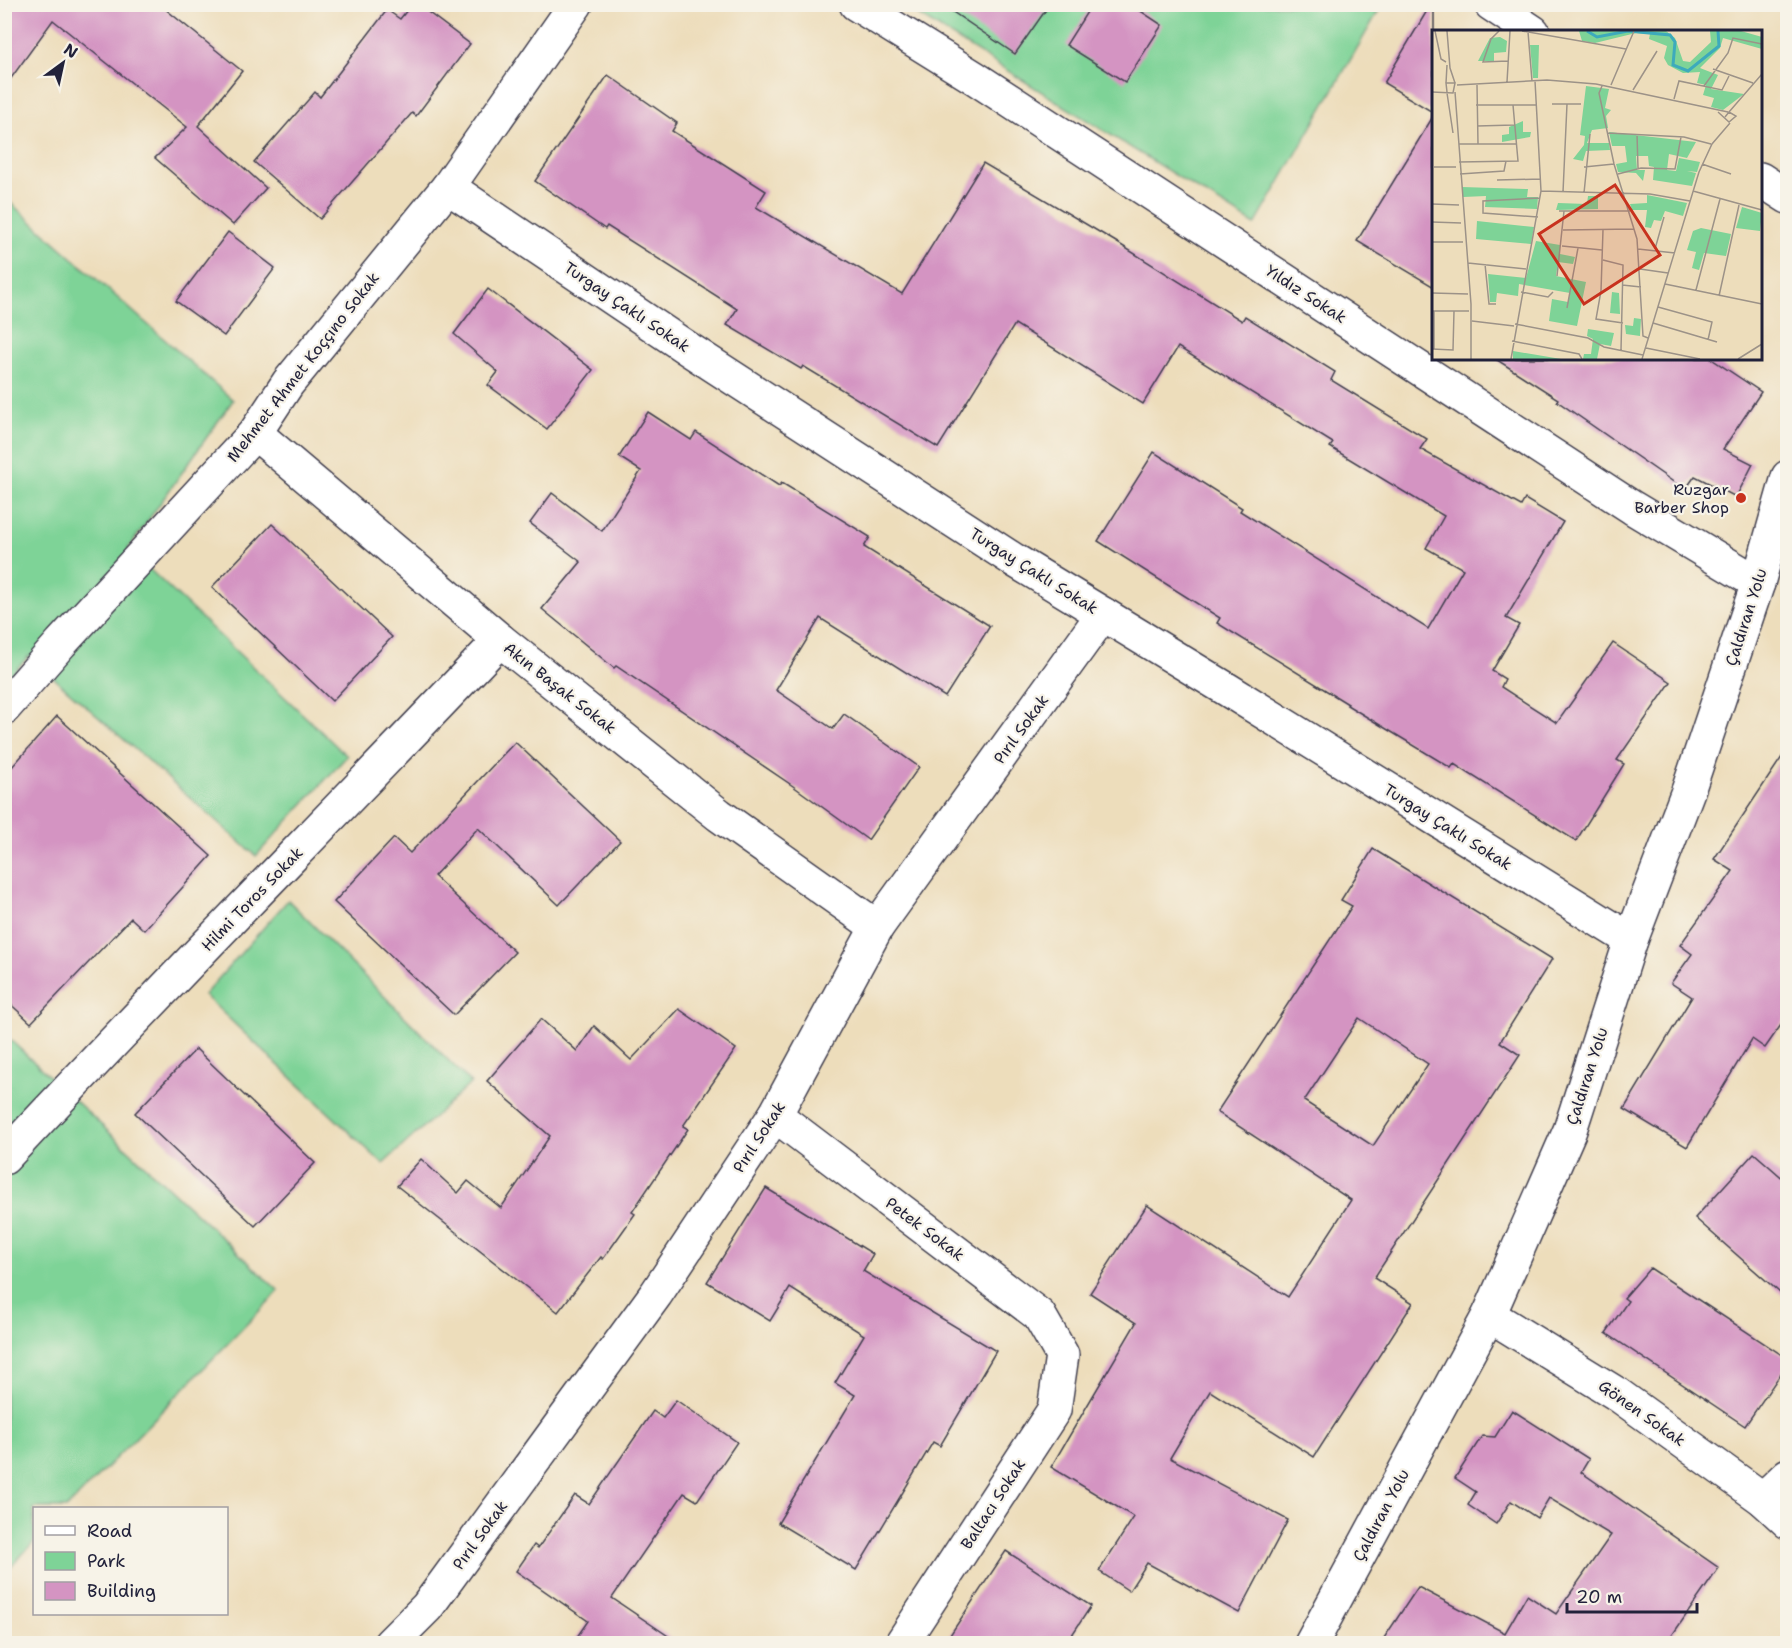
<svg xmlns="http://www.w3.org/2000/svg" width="1792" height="1648" viewBox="0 0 1792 1648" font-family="'Shantell Sans',sans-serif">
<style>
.green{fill:#7ed397;stroke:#507a69;stroke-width:1.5}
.building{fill:#d494c2;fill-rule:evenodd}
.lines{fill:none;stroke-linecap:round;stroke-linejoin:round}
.minor-casing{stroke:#403e4e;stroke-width:36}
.minor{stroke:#fff;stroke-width:33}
.poi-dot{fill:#c8321e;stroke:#f7f3e8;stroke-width:2}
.labels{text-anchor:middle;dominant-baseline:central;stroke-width:4.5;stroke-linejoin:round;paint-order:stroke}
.street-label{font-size:16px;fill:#22223b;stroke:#f7f3e8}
.poi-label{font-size:16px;fill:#22223b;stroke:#f7f3e8;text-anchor:end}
.inset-river{fill:none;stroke:#3daabc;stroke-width:3}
.inset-road{fill:none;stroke:#9c9288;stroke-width:1.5}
.view{fill:#c8321e;fill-opacity:0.15;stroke:#c8321e;stroke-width:3}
.inset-edge{fill:none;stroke:#22223b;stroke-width:3}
</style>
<rect width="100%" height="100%" fill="#f7f3e8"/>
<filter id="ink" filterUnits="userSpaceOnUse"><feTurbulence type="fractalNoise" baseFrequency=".0167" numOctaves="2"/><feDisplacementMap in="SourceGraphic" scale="12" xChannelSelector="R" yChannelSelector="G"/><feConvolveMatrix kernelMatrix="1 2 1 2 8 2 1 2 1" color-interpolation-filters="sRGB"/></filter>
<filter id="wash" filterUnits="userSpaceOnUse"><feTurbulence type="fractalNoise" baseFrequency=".008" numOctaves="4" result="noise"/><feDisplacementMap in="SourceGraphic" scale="24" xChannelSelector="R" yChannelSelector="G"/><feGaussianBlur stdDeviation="1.35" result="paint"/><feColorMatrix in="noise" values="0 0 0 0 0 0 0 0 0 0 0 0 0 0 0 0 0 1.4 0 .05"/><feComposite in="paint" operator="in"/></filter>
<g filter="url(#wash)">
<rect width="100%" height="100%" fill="#edddbb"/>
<g class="green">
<path d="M902 5H1098L1119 20 1131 5H1382L1255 225Z"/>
<path d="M5 198 233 400 128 549 347 756 256 856 29 656 5 681Z"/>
<path d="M288 900 471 1083 383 1164 204 995Z"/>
<path d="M4 1034 279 1291 67 1508H34V1542L5 1573Z"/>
</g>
<g id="blocks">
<g class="building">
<path d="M4 4H159L242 71 198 126 266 188 233 225 155 158 187 127 53 20 4 88Z"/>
<path d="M412 4H417L470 44 416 116 412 113 320 219 254 162 315 92 320 97 387 10 400 19Z"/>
<path d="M941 4H1050L1015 54Z"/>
<path d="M1092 4H1130L1162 25 1125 82 1066 45Z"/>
<path d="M1431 4H1434V113L1384 83Z"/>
<path d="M608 75 677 123 672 131 766 191 756 207 902 294 983 163 1116 242 1242 321 1245 316 1335 372 1331 380 1427 439 1420 449 1521 506 1525 499 1563 522 1506 618 1519 625 1492 671 1505 679 1501 687 1557 723 1613 643 1671 682 1617 760 1624 764 1576 841 1454 764 1451 768 1347 705 1348 704 1217 623 1220 618 1098 541 1154 452 1242 508 1240 511 1428 629 1463 569 1426 548 1444 516 1330 447 1333 443 1178 347 1143 404 1015 324 938 448 803 366 801 369 727 325 737 309 607 226 605 229 535 181Z"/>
<path d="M1434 115V287L1357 241Z"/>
<path d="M228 232 275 268 224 336 176 301Z"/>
<path d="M488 289 593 370 547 429 488 385 498 372 454 334Z"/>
<path d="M1494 358H1710L1761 392 1723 449 1753 464 1736 497 1695 476 1685 490 1557 401 1558 399Z"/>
<path d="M648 412 691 440 696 432 779 486 782 483 870 537 864 547 990 626 945 697 820 618 776 690 833 729 844 714 919 767 868 840 793 786 616 666 614 668 542 609 581 562 530 523 552 493 602 531 641 471 619 457Z"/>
<path d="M272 524 392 637 332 701 212 587Z"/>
<path d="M57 716 211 856 144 930 131 918 31 1023 4 998V776Z"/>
<path d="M515 742 620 841 559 905 478 828 434 876 515 952 454 1015 334 902 394 838 410 853Z"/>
<path d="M1788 748V1015L1765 1048 1752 1039 1687 1147 1624 1109 1692 997 1671 983 1692 954 1680 945 1733 871 1714 859Z"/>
<path d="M1373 849 1552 959 1500 1042 1520 1055 1374 1278 1413 1303 1314 1457 1210 1391 1170 1458 1288 1520 1239 1613 1147 1563 1129 1591 1099 1571 1134 1517 1051 1467 1136 1323 1090 1293 1147 1205 1288 1297 1351 1200 1217 1112 1352 906 1341 900ZM1359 1018 1428 1064 1373 1146 1304 1101Z"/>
<path d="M679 1009 736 1049 683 1126 688 1129 632 1212 635 1214 603 1259 601 1257 558 1312 397 1186 421 1159 458 1193 468 1181 501 1208 550 1136 487 1081 541 1019 577 1051 594 1026 631 1060Z"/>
<path d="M196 1049 315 1163 255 1226 135 1113Z"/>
<path d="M1754 1153 1788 1183V1300L1695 1218Z"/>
<path d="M766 1188 873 1254 863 1271 996 1351 940 1446 933 1442 856 1570 778 1523 855 1395 835 1383 864 1335 790 1288 770 1321 707 1282Z"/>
<path d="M1650 1268 1788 1359V1363L1745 1426 1606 1333 1628 1301 1624 1298Z"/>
<path d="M676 1400 737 1442 697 1501 684 1493 612 1598 680 1644H572L588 1621 516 1571 534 1545 538 1548 575 1495 589 1504 653 1411 663 1418Z"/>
<path d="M1512 1410 1589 1459 1581 1472 1719 1568 1666 1644H1380L1418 1587 1505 1633 1527 1595 1556 1614 1611 1535 1549 1498 1537 1518 1511 1501 1496 1524 1468 1505 1476 1492 1455 1478 1482 1436 1495 1437Z"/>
<path d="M1006 1551 1091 1606 1066 1644H944Z"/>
</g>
</g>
</g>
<g filter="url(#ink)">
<use href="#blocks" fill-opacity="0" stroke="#403e4e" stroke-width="1.5"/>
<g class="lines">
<defs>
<g id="minor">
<path d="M856 4 975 78 1633 508 1758 583"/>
<path d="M1491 4 1533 32"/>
<path d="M1760 179 1788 197"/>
<path d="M448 187 690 350 1014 560 1228 690 1631 940"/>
<path d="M255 433 500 640 719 815 877 927"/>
<path d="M4 708 61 643 255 433 288 383 448 187 576 4"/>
<path d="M775 1115 1039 1315 1062 1355 1054 1410 901 1644"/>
<path d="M4 1158C167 983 335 814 500 640"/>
<path d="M1489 1315 1617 1394 1763 1499 1788 1522"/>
<path d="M1763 1499 1788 1475"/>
<path d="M390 1644 427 1607 656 1294 775 1115 877 927 1103 614"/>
<path d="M1311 1644 1489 1315 1570 1130 1631 940 1688 791 1758 583 1788 477"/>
</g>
</defs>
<use href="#minor" class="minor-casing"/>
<use href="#minor" class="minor"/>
</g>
</g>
<circle class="poi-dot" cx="1741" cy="498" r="6"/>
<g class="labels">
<g class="street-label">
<text transform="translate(1306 294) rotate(33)">Yıldız Sokak</text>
<text transform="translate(627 307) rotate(34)">Turgay Çaklı Sokak</text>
<text transform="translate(303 367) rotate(-52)">Mehmet Ahmet Koççıno Sokak</text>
<text transform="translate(1034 571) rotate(32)">Turgay Çaklı Sokak</text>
<text transform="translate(1746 617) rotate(-72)">Çaldıran Yolu</text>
<text transform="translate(560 688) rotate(38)">Akın Başak Sokak</text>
<text transform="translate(1021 729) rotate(-54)">Pırıl Sokak</text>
<text transform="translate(1448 827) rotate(32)">Turgay Çaklı Sokak</text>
<text transform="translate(252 899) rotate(-46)">Hilmi Toros Sokak</text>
<text transform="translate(1587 1076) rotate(-72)">Çaldıran Yolu</text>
<text transform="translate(759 1137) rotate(-57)">Pırıl Sokak</text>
<text transform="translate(925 1229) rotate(37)">Petek Sokak</text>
<text transform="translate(1642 1413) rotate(35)">Gönen Sokak</text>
<text transform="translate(993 1504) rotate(-57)">Baltacı Sokak</text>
<text transform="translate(1381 1515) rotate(-62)">Çaldıran Yolu</text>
<text transform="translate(480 1535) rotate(-54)">Pırıl Sokak</text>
</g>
<g class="poi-label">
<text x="1729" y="489">Ruzgar<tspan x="1729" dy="18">Barber Shop</tspan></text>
</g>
</g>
<g transform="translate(1432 30)">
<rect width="330" height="330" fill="#edddbb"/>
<path d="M147 1H234L243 8 251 31 258 32 279 12 278 1H309L330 7V19L291 8 288 18 268 38 286 45 279 59 312 64 291 80 279 77 282 68 271 65 274 55 265 53 268 42 251 43 236 35 232 28 235 16 217 9 218 4 204 3 163 13 150 11ZM68 7 75 11 74 22 62 23V31H46L58 8ZM98 15H107L106 48H101ZM154 56 177 59 173 78 179 80 174 86 176 98 160 100 155 113H177L178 120 154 121 151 131 141 129 152 115 153 106 148 105ZM91 91V102H99L98 107 70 112V105L77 104V97ZM177 102 264 112 255 128 237 124 235 140 244 141 247 128 268 132 265 142 255 141 264 143 260 156 221 150 222 137 217 136 216 126H204L205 140H213L211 151 204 143 186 142 184 134 195 132 193 116H180ZM30 157 96 159 95 167H106L105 179 53 177 54 166 31 167ZM215 165 255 173 251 186 233 181 229 191 222 190 219 198 213 197 215 180H200L198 174 215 173ZM156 166H166V179L124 180 126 173 155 174ZM310 177 330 183 328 201 304 198ZM45 191 102 197 99 214 44 209ZM269 198 299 204 294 226 272 223 267 240 260 238 264 222 255 220 261 201ZM104 211 128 215V224L143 227 141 234 126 232 124 246 154 252 145 296 117 291 120 269 136 272 138 263 87 254 86 266 65 263 64 272H58L56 244 94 248ZM180 262 187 263 188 284 178 283ZM202 288 209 289 208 306 194 304 193 295 201 296ZM156 299 182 303 179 316 168 314 165 329H151L152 324H159L161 309 155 306ZM81 321 129 329H81Z" fill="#7ed397"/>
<path class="inset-river" d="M155 1 165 7 196 1 238 5 243 12 241 35 256 41 287 16 286 1"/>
<path class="inset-road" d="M3 1 9 29 14 32M15 1 18 38 23 53M67 1 59 9 51 32 76 31M90 1 194 19M96 2 100 51M281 39 321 53M75 52 78 1M14 53 15 35M25 55 115 50 164 54 296 82M45 55 46 114M179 55 202 1M170 56 167 63 182 134 205 209 211 306 216 308M272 56 296 23 301 8 330 14M201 60 225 21M0 62 21 63 23 53H14L15 62M23 62 39 274V329M15 63 21 103M242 69 247 51 290 60 297 46M120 74H149M44 75H105M286 82 297 92 304 86 297 82 293 87M297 82 330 44M45 96 82 95M176 103 252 107 279 114M205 104 206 138M27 114H85M0 120V150M27 132 86 131 81 75M270 134 299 144M2 137H24M152 137 182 134M28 144 72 141 74 131M186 144 209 138 243 139 249 107M65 150 109 149M109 161 218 164 258 171M261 161 330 180M131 162 135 74M152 163 158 104M0 174 27 175M127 181H198M106 187 51 183V171L108 168M0 192 29 193M131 200 202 199M171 200 169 261 164 289 191 293M0 212H31M130 216 170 220M206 219 243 223M223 219 232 187M171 230 191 235 189 320M36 233 94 239M53 234 57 274H64M208 239 236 243M125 246 132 181M233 254 330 274M190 255 209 257M264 260 288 169M89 262 116 267 121 262M0 263 36 264M287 266 307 175M226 277 280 292 276 310M135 278 146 218M0 281H37M2 281V319M40 291 82 296M221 293 285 312M83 294 156 308 172 317 211 325M80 311 147 324 150 329M214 318 268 329M0 319 21 320 22 281M79 329 109 161 103 51M210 329 267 142 280 114 298 93M306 329 330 314"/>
<path class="view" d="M183 155 228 225 152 274 107 204Z"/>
<rect width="330" height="330" class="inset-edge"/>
</g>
<rect width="1792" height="1648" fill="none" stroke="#f7f3e8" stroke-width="24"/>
<rect x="33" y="1507" width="195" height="108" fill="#f7f3e8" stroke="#a29fa3" stroke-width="1.5"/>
<rect x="45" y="1526" width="30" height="9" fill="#ffffff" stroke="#a29fa3" stroke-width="1.5"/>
<text x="87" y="1537" font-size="18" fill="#22223b">Road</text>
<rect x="45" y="1552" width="30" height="18" fill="#7ed397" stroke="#a29fa3" stroke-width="1.5"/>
<text x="87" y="1567" font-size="18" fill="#22223b">Park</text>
<rect x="45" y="1582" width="30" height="18" fill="#d494c2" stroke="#a29fa3" stroke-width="1.5"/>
<text x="87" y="1597" font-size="18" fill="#22223b">Building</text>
<g transform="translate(63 63) rotate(33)" stroke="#f7f3e8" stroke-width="4.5" paint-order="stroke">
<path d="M0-4.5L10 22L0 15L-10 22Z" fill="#22223b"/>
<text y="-9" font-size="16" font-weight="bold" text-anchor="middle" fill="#22223b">N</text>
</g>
<path d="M1567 1603v9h130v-9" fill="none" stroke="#22223b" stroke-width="3"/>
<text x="1576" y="1603" font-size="18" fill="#22223b" stroke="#f7f3e8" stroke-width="4.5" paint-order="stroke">20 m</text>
</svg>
